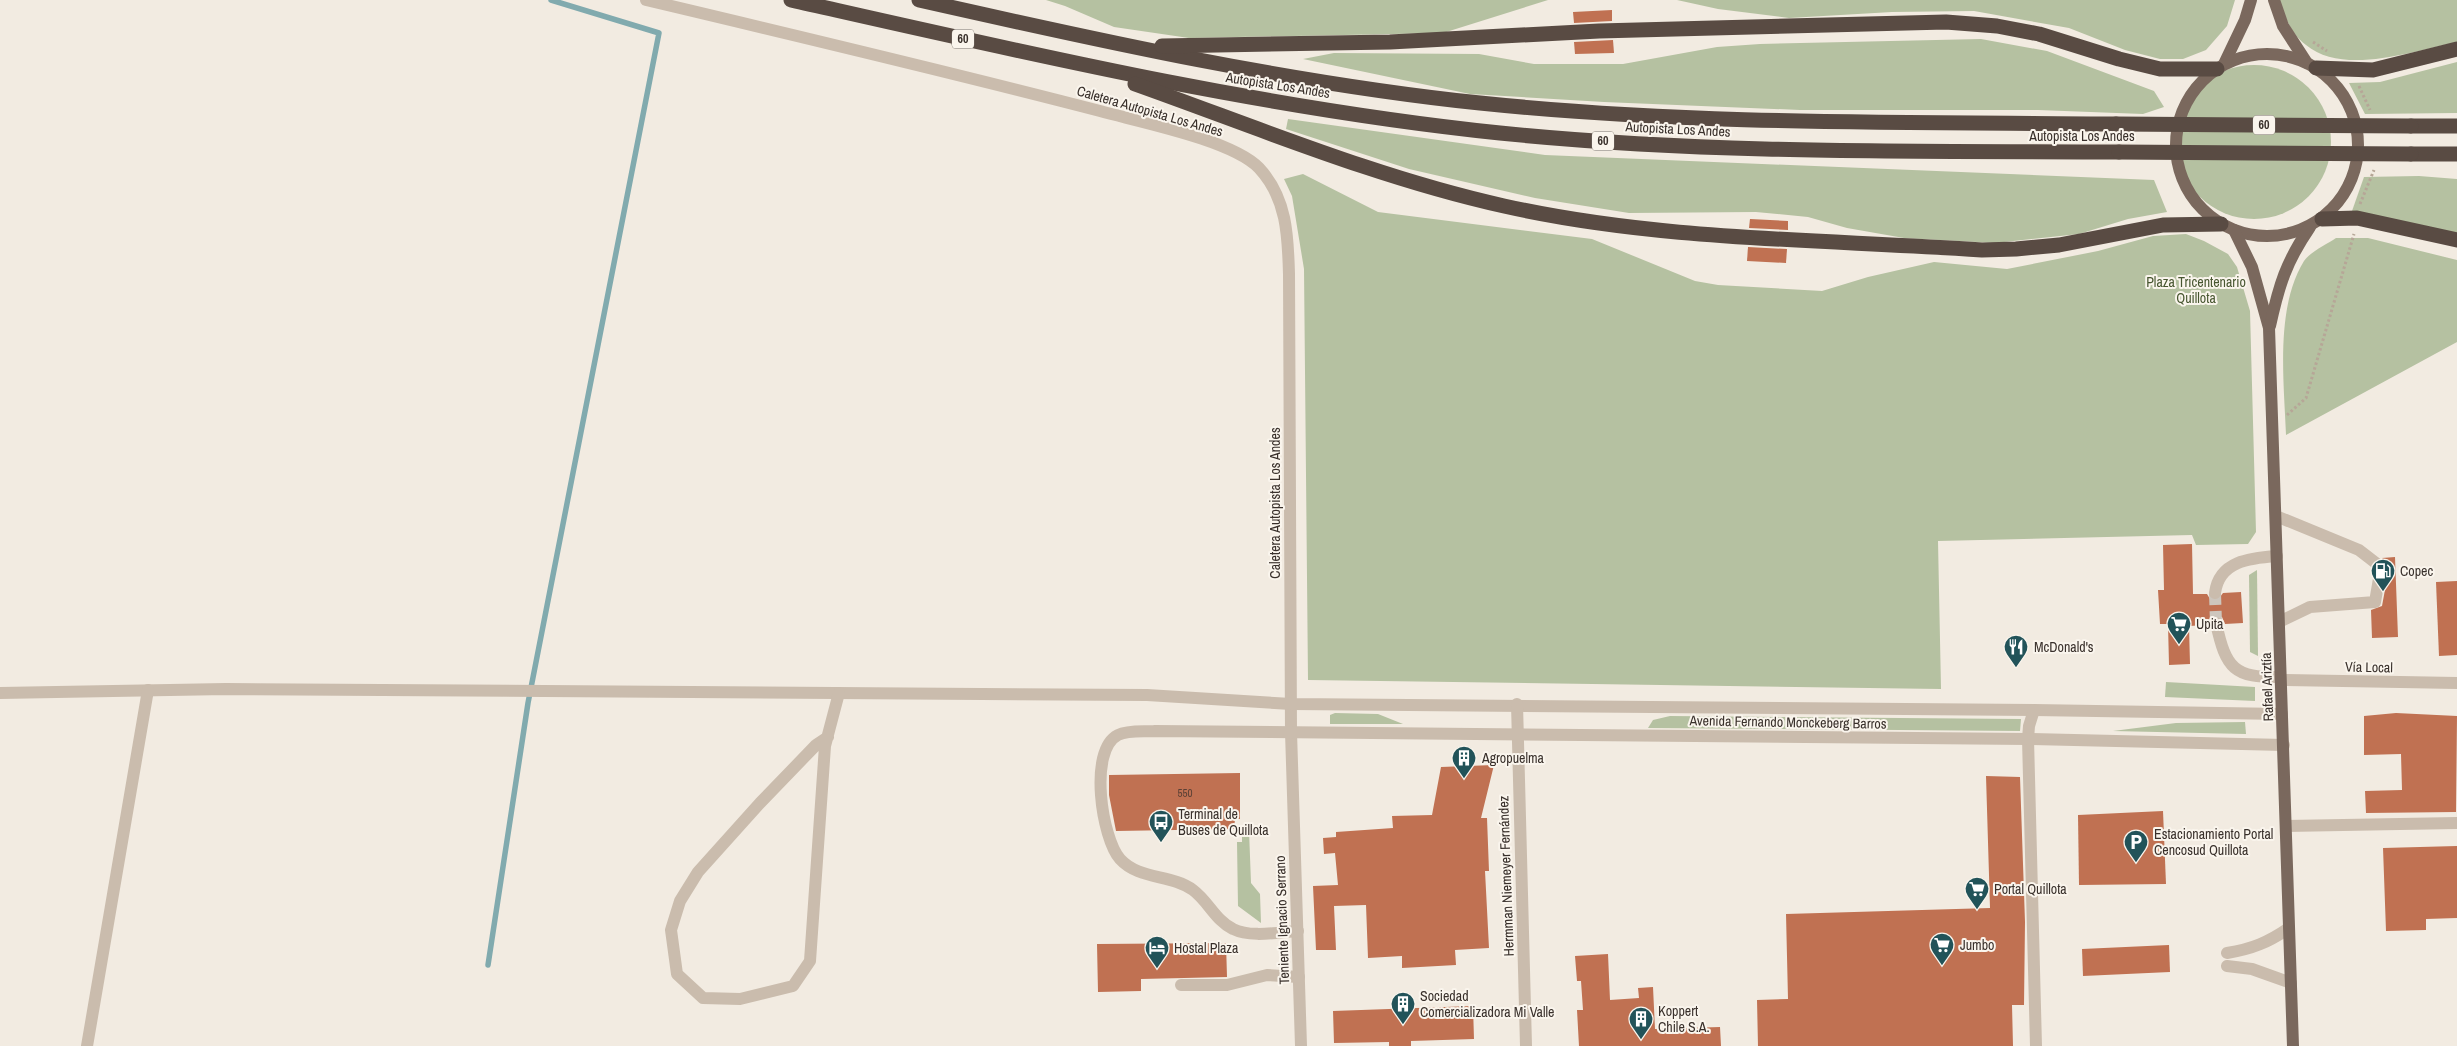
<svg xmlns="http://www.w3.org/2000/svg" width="2457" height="1046" viewBox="0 0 2457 1046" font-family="'Archivo Narrow',sans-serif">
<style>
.green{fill:#b5c1a1}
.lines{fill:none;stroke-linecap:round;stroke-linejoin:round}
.stream{stroke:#81aaae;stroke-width:5.5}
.building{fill:#c07152}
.minor-tunnel{stroke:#cdc6bd;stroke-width:12;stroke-dasharray:12 6;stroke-linecap:butt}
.path{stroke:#b6a697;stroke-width:3;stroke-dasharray:2.5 2.5;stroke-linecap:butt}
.minor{stroke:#cabcad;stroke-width:12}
.major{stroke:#7a685d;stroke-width:12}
.highway{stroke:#594b43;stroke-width:15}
.highway-bridge{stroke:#594b43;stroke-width:15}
.labels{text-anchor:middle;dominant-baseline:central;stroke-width:4;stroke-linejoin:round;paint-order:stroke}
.number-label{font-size:11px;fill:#5b4035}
.shield{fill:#faf5ed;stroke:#736b65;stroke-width:1}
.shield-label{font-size:12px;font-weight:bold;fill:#39302b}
.street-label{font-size:14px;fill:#39302b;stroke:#faf5ed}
.park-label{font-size:14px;fill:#475630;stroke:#faf5ed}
.poi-label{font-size:14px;fill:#39302b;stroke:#faf5ed;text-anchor:start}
</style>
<rect width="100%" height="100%" fill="#f2ebe1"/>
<g class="green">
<path d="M1046 0H1548L1443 33 1189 38 1114 27 1065 6Z"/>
<path d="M1677 0H2235L2227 26 2206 50 2183 59H2160L2125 50 2069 28 1974 11 1892 12 1789 18 1718 9Z"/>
<path d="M2279 0H2457V42C2414 51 2343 76 2306 45 2291 34 2285 17 2279 0Z"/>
<path d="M1981 39 2047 51 2154 91 2164 107 2143 114 2038 110H1800L1604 102 1470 94 1303 59 1334 53 1479 54 1534 64H1623L1717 47 1760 44Z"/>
<path d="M2457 62V113L2365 114 2349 83 2380 82Z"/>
<circle cx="2254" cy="142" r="77"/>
<path d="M1288 119 1545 155 2154 180 2167 212 2128 219 2079 234 1995 243 1904 238 1847 228 1808 217 1756 212 1629 213 1535 198 1409 169 1286 129Z"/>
<path d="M1303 174 1378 212 1592 239 1695 281 1718 285 1822 291 1868 277 1934 262 2007 269 2098 251 2153 236 2186 234 2204 241 2228 254 2237 267 2250 311 2256 532 2248 544 2196 545 2192 535 1938 541 1941 689 1308 680 1304 269 1292 196 1284 179Z"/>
<path d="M2419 176 2457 179V234L2352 211 2364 177Z"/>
<path d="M2336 238H2368L2457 260V342L2286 435C2284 381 2275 308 2304 261 2310 252 2327 244 2336 238Z"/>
<path d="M2257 570 2258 656 2250 652 2249 575Z"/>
<path d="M2166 682 2255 687V701L2165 697Z"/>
<path d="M1335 713 1378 714 1403 724H1330V715Z"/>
<path d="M1670 716 2021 719 2020 731 1648 728 1653 720Z"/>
<path d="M2245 722 2246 734 2113 731 2176 723Z"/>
<path d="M1249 830 1251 883 1260 894 1261 923 1238 906 1237 842H1242V831Z"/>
</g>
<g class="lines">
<path class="stream" d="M488 965 528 703 659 33 551 0"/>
</g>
<g class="building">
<path d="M1612 10V21L1574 23 1573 12Z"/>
<path d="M1613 40 1614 53 1575 54 1574 42Z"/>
<path d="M1750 219 1788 221V230L1749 228Z"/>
<path d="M1748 247 1787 249 1786 263 1747 261Z"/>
<path d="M2192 544 2193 594H2207L2210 599 2217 601 2223 593 2241 592 2243 623 2225 624 2222 617 2215 615 2210 617 2208 625 2189 626 2190 664 2169 665 2168 624H2160L2158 590H2164L2163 545Z"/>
<path d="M2395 557 2398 637 2372 638 2371 610 2382 606 2389 568 2388 564 2382 558Z"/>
<path d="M2457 581V655L2439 656 2436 582Z"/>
<path d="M2396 713 2457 716 2456 812 2366 813 2365 791 2402 790 2401 754 2364 755V716Z"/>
<path d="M1494 765 1481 818H1487L1489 871H1485L1489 948 1455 950 1456 965 1402 968V956L1368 958 1366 905 1334 906 1336 950H1316L1313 886 1338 885 1335 853 1324 854 1323 838 1336 837V832L1393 828 1392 816 1432 815 1441 767Z"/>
<path d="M1240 773V819H1235L1234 829 1116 831 1109 795V775Z"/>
<path d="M1986 776 2020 777 2025 922 2024 1005H2012L2013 1046H1758L1757 1000 1788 999 1786 914 1990 908Z"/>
<path d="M2163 811 2166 884 2079 885 2078 815Z"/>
<path d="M2457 846V918L2426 919V930L2386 931 2383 848Z"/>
<path d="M1226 943 1227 977 1141 979V991L1098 992 1097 944Z"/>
<path d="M2169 945 2170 972 2083 976 2082 949Z"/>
<path d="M1608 954 1610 1000 1639 998 1638 988 1653 987 1655 1029 1720 1027 1721 1046H1579L1577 1010H1583L1581 981H1577L1575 956Z"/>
<path d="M1473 1006 1474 1039 1411 1041V1046H1389V1042L1334 1043 1333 1011Z"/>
</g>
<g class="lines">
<path class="minor-tunnel" d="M2215 593 2216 623"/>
<g class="path">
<path d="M2313 42 2327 51"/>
<path d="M2359 86 2370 110"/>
<path d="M2360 204 2374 170"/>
<path d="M2287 415 2306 398 2354 234"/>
</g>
<g class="minor">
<path d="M646 0C798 36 950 72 1100 111 1140 122 1232 140 1259 168 1287 198 1288 236 1289 274L1291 732 1301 1046"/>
<path d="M2276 516 2359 550 2381 567 2375 602 2310 607 2279 622"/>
<path d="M2215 593C2219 561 2250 558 2277 556"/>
<path d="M2216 623C2226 669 2234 678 2281 677"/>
<path d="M2281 680 2457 683"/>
<path d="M0 693 226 689 1147 695 1291 704 2034 710 2282 714"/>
<path d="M1517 704 1526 1046"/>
<path d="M2034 710 2029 726 2028 739 2036 1046"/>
<path d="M828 737 816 745 760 803 698 872 680 901 671 930 677 974 703 998 740 999 793 986 810 961 825 746 839 693"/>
<path d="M2286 826 2457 823"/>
<path d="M1298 931C1279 932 1251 938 1233 929 1216 921 1208 901 1193 890 1171 874 1139 880 1120 859 1102 839 1088 750 1118 735 1128 730 1144 732 1155 731L2028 739 2284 745"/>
<path d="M2227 953C2252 949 2269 942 2289 928"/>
<path d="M2227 966 2252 969 2291 983"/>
<path d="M1181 985H1227L1267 975 1299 977"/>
<path d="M87 1046 148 690"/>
</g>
<g class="major">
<path d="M2274 0 2283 26 2307 63"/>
<circle cx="2267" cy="145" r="91"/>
<path d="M2224 64 2245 20 2251 0"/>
<path d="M2234 230 2252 267 2269 328 2293 1046"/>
<path d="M2270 326C2279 285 2286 262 2310 227"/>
</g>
<g class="highway">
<path d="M791 0C1026 53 1260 108 1500 133 1705 154 1913 151 2119 152"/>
<path d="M919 0C1105 42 1290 83 1480 103 1691 125 1904 122 2116 124"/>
<path d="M1162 46 1390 42 1599 31 1946 22 1997 26 2039 34 2119 59 2160 69H2217"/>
<path d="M2316 68 2373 70 2457 49"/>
<path d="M1135 84C1256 127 1378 178 1504 206 1660 241 1822 239 1982 250L2016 249 2059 245 2163 225 2221 224"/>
<path d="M2411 126H2457"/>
<path d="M2411 154H2457"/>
<path d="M2322 219 2357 218 2457 240"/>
</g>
<g class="highway-bridge">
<path d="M2116 124 2411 126"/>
<path d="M2119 152 2411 154"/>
</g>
</g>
<defs>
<symbol id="fuel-pin" viewBox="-11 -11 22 30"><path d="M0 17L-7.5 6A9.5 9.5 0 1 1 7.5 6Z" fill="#225359" stroke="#faf5ed"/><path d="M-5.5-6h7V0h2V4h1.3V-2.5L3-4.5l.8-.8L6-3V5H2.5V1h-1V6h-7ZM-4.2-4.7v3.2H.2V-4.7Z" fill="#fff"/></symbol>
<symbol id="supermarket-pin" viewBox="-11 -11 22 30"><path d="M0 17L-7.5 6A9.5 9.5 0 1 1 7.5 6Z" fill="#225359" stroke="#faf5ed"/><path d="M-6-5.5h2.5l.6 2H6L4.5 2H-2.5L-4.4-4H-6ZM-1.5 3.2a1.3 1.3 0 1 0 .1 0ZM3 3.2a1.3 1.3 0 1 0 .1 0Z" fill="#fff"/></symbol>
<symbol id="restaurant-pin" viewBox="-11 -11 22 30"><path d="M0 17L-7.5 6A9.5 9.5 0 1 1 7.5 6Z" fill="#225359" stroke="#faf5ed"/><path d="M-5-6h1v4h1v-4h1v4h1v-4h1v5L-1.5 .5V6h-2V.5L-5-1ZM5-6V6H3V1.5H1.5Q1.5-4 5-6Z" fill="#fff"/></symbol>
<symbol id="building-pin" viewBox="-11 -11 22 30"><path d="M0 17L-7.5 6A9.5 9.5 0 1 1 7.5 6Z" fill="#225359" stroke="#faf5ed"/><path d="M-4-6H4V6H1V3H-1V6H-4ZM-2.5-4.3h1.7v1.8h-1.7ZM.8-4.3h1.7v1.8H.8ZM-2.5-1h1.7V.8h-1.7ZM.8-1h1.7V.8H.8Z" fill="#fff"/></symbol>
<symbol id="bus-pin" viewBox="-11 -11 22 30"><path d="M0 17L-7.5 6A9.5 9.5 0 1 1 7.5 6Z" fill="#225359" stroke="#faf5ed"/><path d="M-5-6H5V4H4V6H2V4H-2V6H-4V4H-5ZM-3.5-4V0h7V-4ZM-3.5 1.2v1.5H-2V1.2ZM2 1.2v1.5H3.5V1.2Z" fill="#fff"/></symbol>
<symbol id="parking-pin" viewBox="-11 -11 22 30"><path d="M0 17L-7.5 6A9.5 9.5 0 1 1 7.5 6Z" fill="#225359" stroke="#faf5ed"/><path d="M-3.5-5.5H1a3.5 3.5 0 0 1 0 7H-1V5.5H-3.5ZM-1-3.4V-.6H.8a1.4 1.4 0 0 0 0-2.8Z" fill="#fff"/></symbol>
<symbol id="hotel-pin" viewBox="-11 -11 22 30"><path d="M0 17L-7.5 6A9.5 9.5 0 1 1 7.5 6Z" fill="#225359" stroke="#faf5ed"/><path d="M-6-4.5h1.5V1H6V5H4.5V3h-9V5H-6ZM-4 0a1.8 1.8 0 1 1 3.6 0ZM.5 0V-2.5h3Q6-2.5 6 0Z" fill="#fff"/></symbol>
</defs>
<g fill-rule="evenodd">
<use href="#fuel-pin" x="2369" y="557" width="28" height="38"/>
<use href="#supermarket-pin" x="2165" y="610" width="28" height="38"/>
<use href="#restaurant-pin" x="2002" y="633" width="28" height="38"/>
<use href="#building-pin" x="1450" y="744" width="28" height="38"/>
<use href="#bus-pin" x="1147" y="808" width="28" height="38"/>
<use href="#parking-pin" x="2122" y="828" width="28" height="38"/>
<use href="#supermarket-pin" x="1963" y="875" width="28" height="38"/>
<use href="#supermarket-pin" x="1928" y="931" width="28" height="38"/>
<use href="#hotel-pin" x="1143" y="934" width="28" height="38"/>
<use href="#building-pin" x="1389" y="990" width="28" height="38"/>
<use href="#building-pin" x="1627" y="1005" width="28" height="38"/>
</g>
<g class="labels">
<g class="number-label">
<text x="1185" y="793">550</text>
</g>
<g class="shield">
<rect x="952" y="29.5" width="22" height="19" rx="4"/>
<rect x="2253" y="115.5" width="22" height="19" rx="4"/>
<rect x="1592" y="131.5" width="22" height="19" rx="4"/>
</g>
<g class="shield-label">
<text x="963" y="39">60</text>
<text x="2264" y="125">60</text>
<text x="1603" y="141">60</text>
</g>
<g class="street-label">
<text transform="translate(1278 85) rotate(9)">Autopista Los Andes</text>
<text transform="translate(1150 111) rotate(16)">Caletera Autopista Los Andes</text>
<text transform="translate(1678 129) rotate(3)">Autopista Los Andes</text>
<text x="2082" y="136">Autopista Los Andes</text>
<text transform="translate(1275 503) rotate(-90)">Caletera Autopista Los Andes</text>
<text transform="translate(2369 667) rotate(1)">Vía Local</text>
<text transform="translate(2267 687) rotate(-92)">Rafael Ariztía</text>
<text transform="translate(1788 722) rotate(1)">Avenida Fernando Monckeberg Barros</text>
<text transform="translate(1506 876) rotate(-92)">Hermman Niemeyer Fernández</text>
<text transform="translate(1282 920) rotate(-92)">Teniente Ignacio Serrano</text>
</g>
<g class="park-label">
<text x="2196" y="282">Plaza Tricentenario<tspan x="2196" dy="16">Quillota</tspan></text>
</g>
<g class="poi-label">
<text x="2400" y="571">Copec</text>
<text x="2196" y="624">Upita</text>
<text x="2034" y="647">McDonald's</text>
<text x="1482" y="758">Agropuelma</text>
<text x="1178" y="814">Terminal de<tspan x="1178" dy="16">Buses de Quillota</tspan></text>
<text x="2154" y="834">Estacionamiento Portal<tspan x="2154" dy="16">Cencosud Quillota</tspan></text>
<text x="1994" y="889">Portal Quillota</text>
<text x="1960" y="945">Jumbo</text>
<text x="1174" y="948">Hostal Plaza</text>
<text x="1420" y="996">Sociedad<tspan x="1420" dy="16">Comercializadora Mi Valle</tspan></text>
<text x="1658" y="1011">Koppert<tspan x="1658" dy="16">Chile S.A.</tspan></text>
</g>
</g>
</svg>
